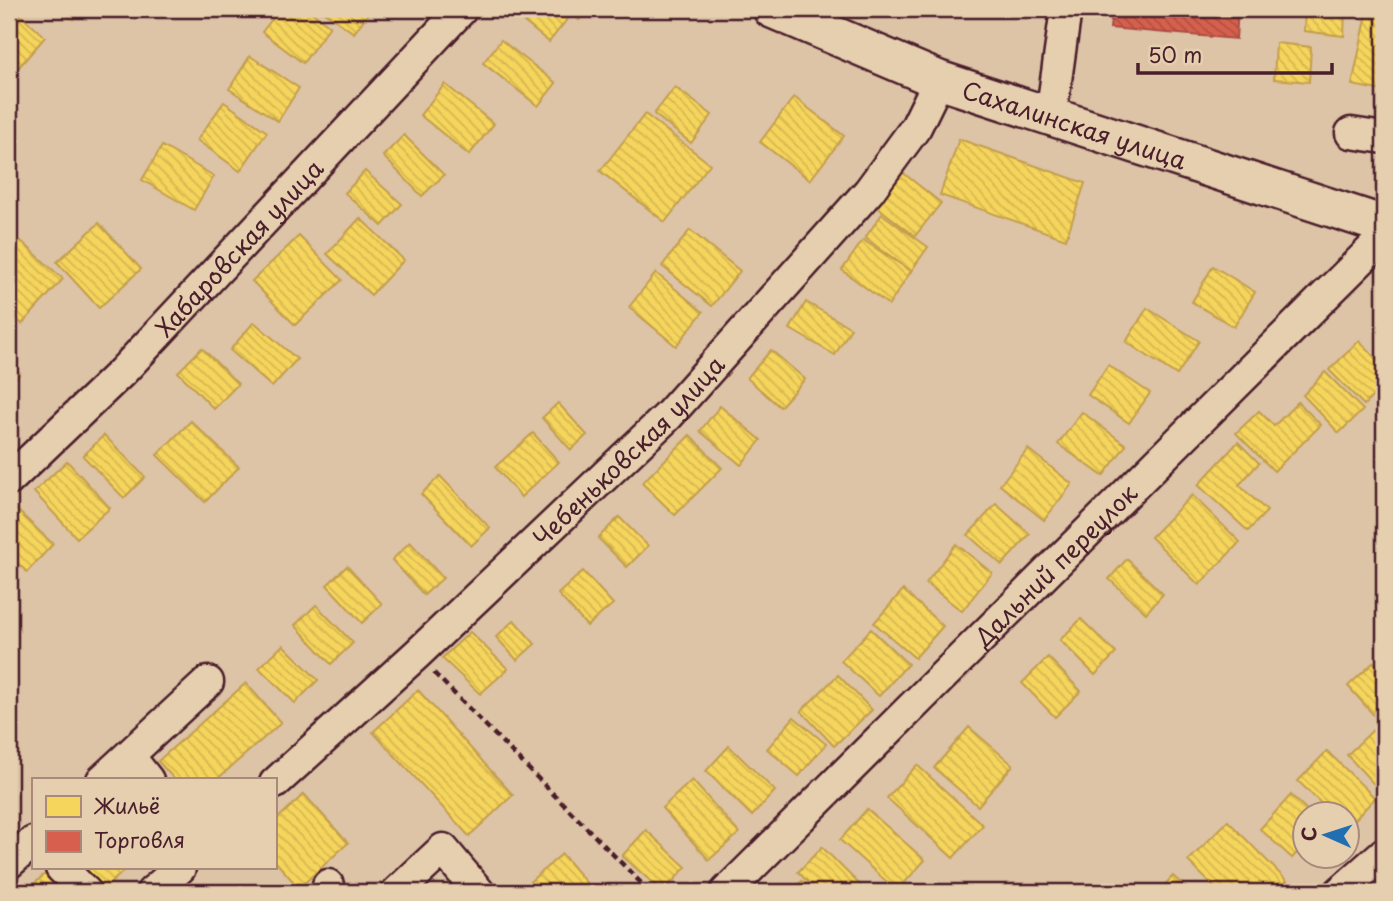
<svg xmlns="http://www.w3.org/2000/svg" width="1393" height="901" viewBox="0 0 1393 901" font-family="'Playpen Sans',sans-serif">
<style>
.homes{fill:url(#homes-back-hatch);stroke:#c29e4d;stroke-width:2}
.shops{fill:url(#shops-back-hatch);stroke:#ac4c43;stroke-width:2}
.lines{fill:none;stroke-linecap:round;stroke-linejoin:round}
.minor-casing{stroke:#4a1f2b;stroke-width:35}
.major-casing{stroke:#4a1f2b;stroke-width:42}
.path{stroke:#4a1f2b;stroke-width:4.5;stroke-dasharray:7 5;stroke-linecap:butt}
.minor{stroke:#e6cfaf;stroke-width:30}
.major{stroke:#e6cfaf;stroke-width:37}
.labels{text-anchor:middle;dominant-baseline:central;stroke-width:7;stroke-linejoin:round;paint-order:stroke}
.street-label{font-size:24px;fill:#4a1f2b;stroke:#e6cfaf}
</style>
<defs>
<pattern id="homes-back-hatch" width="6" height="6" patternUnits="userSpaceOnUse" patternTransform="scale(1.75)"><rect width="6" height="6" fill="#f6d55c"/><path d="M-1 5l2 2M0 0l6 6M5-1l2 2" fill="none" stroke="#d4b650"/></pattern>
<pattern id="shops-back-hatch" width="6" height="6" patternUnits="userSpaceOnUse" patternTransform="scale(1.75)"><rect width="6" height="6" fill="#d6604d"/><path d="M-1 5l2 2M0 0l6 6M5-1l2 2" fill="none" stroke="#b04f40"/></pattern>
</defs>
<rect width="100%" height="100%" fill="#ddc4a7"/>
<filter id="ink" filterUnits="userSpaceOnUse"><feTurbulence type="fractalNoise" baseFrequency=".0143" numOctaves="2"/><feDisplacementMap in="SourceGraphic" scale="14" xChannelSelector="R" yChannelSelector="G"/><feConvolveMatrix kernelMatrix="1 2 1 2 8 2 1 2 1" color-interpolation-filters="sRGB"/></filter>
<g filter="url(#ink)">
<g class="homes">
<path d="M59 9H80L73 19Z"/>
<path d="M280 9H307L330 26 303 63 262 32Z"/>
<path d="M320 9H371L354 33Z"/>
<path d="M508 9H558L569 17 549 42Z"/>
<path d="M569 9H592L579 20Z"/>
<path d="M1305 9H1345L1344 36 1304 31Z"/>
<path d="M1368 9H1384V91L1352 85Z"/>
<path d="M19 14 45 37 13 74 9 70V26Z"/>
<path d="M501 40 556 83 538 106 483 63Z"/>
<path d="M1276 43 1311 47 1309 82 1274 79Z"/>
<path d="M250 56 299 88 278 121 229 89Z"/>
<path d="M445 84 494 124 469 155 420 115Z"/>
<path d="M675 87 712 115 691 143 654 114Z"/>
<path d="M794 97 844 136 810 180 760 142Z"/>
<path d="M224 102 267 132 240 171 197 140Z"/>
<path d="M645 114 710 164 665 222 600 171Z"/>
<path d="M404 135 444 175 422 196 383 156Z"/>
<path d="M959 139 1085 183 1066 239 940 195Z"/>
<path d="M162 146 214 176 194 210 142 180Z"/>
<path d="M365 171 402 204 382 226 345 193Z"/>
<path d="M902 172 941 203 915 236 876 206Z"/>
<path d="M882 214 928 247 911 271 865 238Z"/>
<path d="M360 218 404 260 371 295 327 254Z"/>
<path d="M99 223 141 269 99 308 57 262Z"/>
<path d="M690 230 740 271 712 306 662 266Z"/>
<path d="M299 236 342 280 295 325 252 281Z"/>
<path d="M20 240 63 279 22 324 9 312V252Z"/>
<path d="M863 240 911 271 889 305 842 270Z"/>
<path d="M1213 266 1255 292 1234 327 1192 302Z"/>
<path d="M656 273 703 312 676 346 629 307Z"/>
<path d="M806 302 851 328 835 355 790 329Z"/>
<path d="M1147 308 1199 341 1177 375 1126 342Z"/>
<path d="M254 322 297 359 272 387 230 350Z"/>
<path d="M1359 341 1384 367V385L1364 405 1329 370Z"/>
<path d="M202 348 238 384 214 409 178 372Z"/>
<path d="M771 350 805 379 780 407 747 378Z"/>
<path d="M9 364 20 373 9 387Z"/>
<path d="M1108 365 1150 393 1129 423 1088 395Z"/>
<path d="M1325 372 1363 410 1339 433 1303 395Z"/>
<path d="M1298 402 1321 425 1274 471 1236 433 1259 411 1274 426Z"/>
<path d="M558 403 587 435 571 450 542 418Z"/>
<path d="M720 406 761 440 741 465 700 431Z"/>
<path d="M1082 412 1126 445 1103 476 1058 444Z"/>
<path d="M191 421 239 467 205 502 157 455Z"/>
<path d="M533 433 559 462 521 497 495 467Z"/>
<path d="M104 435 145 477 124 498 83 456Z"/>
<path d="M690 435 722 468 675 515 642 483Z"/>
<path d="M1238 442 1259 463 1239 485 1267 511 1248 531 1198 485Z"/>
<path d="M1028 449 1072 484 1044 520 1000 485Z"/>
<path d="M67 461 110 508 77 538 34 492Z"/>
<path d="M440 476 490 528 471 546 421 494Z"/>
<path d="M1192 495 1240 542 1199 585 1151 537Z"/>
<path d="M996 504 1030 534 1002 565 968 535Z"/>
<path d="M15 508 53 544 27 572 9 555V515Z"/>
<path d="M619 517 648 546 627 567 598 538Z"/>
<path d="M410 542 443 578 424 595 392 560Z"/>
<path d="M956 544 992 573 962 611 926 583Z"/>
<path d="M1127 559 1163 594 1146 613 1109 579Z"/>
<path d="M347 566 382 604 362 623 327 585Z"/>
<path d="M583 571 613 604 587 626 558 594Z"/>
<path d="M903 590 943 626 915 658 874 623Z"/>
<path d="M316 605 353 643 331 664 295 625Z"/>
<path d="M1081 619 1116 653 1095 675 1060 640Z"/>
<path d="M514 620 535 644 517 660 496 637Z"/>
<path d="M871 629 908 664 879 696 841 661Z"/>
<path d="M470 632 508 669 480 694 442 658Z"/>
<path d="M283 645 318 680 295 703 259 668Z"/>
<path d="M1048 657 1081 691 1055 717 1022 683Z"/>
<path d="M1374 662 1384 673V714L1378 720 1348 686Z"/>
<path d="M838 675 872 710 834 746 801 711Z"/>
<path d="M246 683 281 723 216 780H175L158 761Z"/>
<path d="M418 690 513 795 469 836 373 732Z"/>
<path d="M794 717 826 744 799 776 767 749Z"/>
<path d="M1377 726 1384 734V795L1347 755Z"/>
<path d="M969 727 1013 765 978 806 934 768Z"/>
<path d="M729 746 775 791 752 816 706 771Z"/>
<path d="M1327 751 1375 798 1348 827V814H1332L1298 781Z"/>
<path d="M917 765 983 825 953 858 887 798Z"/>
<path d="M692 780 739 833 709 860 662 808Z"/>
<path d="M304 794 348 843 299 888 275 861V821Z"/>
<path d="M1291 795 1311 814H1306V843L1292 858 1260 829Z"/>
<path d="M867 809 925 860 897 891 840 840Z"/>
<path d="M1228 821 1287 881 1276 892H1219L1188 861Z"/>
<path d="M646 830 686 867 663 892 622 856Z"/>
<path d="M822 847 867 892H818L798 872Z"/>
<path d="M562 854 594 892H518Z"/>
<path d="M81 868H127L102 891Z"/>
<path d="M45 874 62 892H25Z"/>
<path d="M1173 876 1191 892H1158Z"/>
<path d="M802 881 812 892H790Z"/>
</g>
<path class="shops" d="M1112 9H1238L1236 39 1110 28Z"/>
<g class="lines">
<defs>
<g id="minor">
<path d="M1051 116 1066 9"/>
<path d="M1351 133 1384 138"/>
<path id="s1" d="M9 480 122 372 462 9"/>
<path d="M129 756 148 780"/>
<path d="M102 780 208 682"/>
<path id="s2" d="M275 783 416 655 668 416 869 191 916 127 939 80"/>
<path d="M9 863 33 842"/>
<path d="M61 868 86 892"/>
<path d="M328 885V892"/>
<path d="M152 892 180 868"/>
<path d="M397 892 443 849 479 892"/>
<path id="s3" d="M726 892 1384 237"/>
<path d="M1340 892 1384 853"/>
</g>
<g id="major">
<path id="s4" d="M772 9 939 80 1384 225"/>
</g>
</defs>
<use href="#minor" class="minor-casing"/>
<use href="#major" class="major-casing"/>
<path class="path" d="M434 673 650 892"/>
<use href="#minor" class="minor"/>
<use href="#major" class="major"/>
</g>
</g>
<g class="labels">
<g class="street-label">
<text stroke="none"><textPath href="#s4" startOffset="324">Сахалинская улица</textPath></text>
<text stroke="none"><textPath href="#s1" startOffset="327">Хабаровская улица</textPath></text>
<text stroke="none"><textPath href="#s2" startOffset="485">Чебеньковская улица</textPath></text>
<text stroke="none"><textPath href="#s3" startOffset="464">Дальний переулок</textPath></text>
</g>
</g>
<rect width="1393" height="901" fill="none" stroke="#e6cfaf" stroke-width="35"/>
<rect x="18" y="18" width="1358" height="866" fill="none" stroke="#4a1f2b" stroke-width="2.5" filter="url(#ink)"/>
<rect x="32" y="778" width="245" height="91" fill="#e6cfaf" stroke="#a8897a" stroke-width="2"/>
<rect x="46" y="796" width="35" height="21" fill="#f6d55c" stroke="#a8897a" stroke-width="2"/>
<text x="94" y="814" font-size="21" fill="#4a1f2b">Жильё</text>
<rect x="46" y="831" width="35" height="21" fill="#d6604d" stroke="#a8897a" stroke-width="2"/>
<text x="94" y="848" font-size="21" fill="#4a1f2b">Торговля</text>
<g transform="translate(1326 835) rotate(273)"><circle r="33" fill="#e6cfaf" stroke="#a8897a" stroke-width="2"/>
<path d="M0-5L12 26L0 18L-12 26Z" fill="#1f6fb2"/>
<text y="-10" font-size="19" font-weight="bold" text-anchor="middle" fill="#4a1f2b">С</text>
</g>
<path d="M1138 63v10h194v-10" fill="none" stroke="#4a1f2b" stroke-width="3.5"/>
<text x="1148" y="63" font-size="21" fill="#4a1f2b" stroke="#e6cfaf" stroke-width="5" paint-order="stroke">50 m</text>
</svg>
